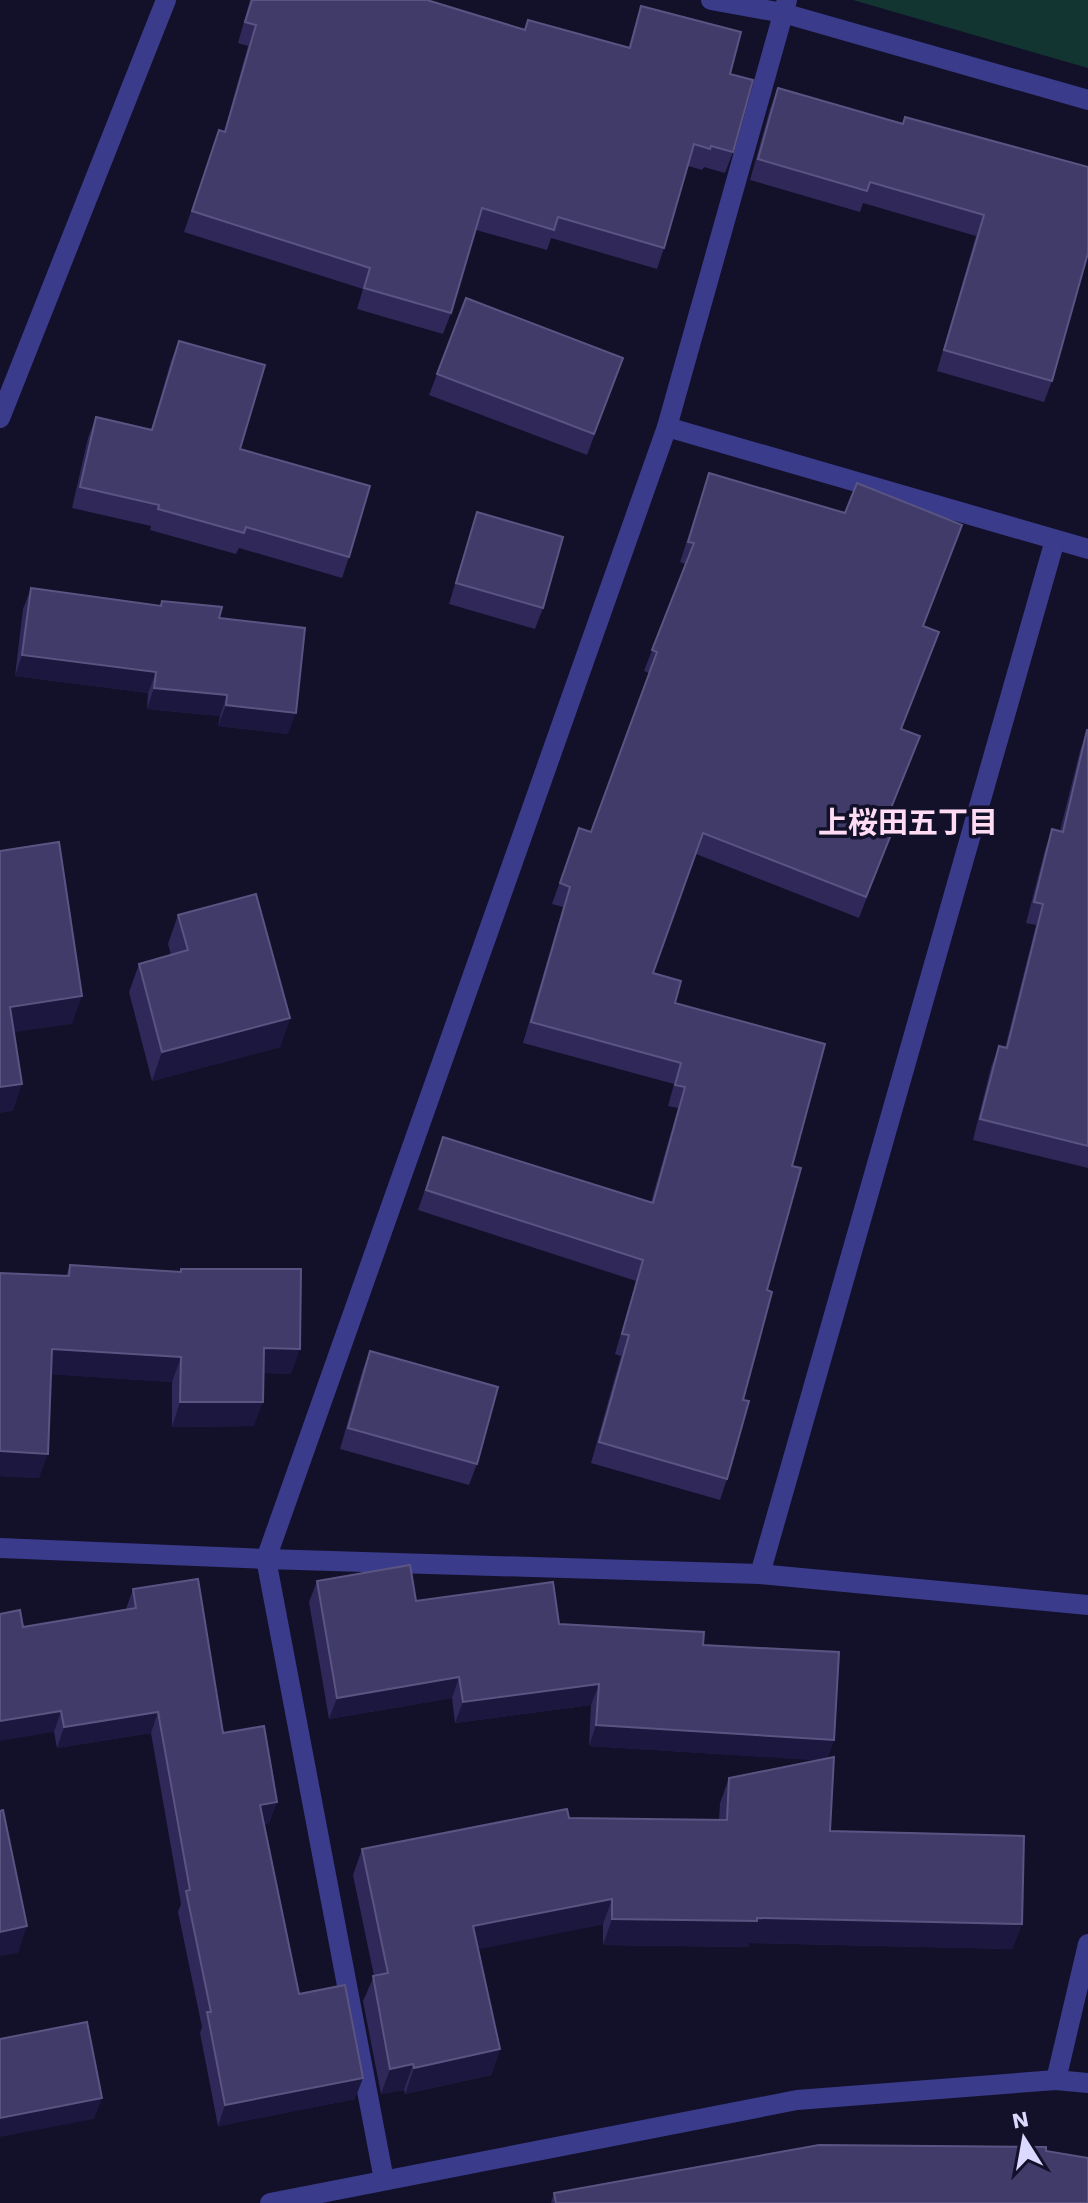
<svg xmlns="http://www.w3.org/2000/svg" width="1088" height="2203" viewBox="0 0 1088 2203" font-family="'Work Sans','Noto Sans JP',sans-serif">
<style>
.green{fill:#133531}
.lines{fill:none;stroke-linecap:round;stroke-linejoin:round}
.service{stroke:#3a3b8a;stroke-width:20}
.minor{stroke:#3a3b8a;stroke-width:20}
.wall{fill:#2f2859}
.shaded-wall{fill:#1c173e}
.building{fill:#413b6a;stroke:#5a5482;stroke-width:2}
.labels{text-anchor:middle;dominant-baseline:central;stroke-width:7;stroke-linejoin:round;paint-order:stroke}
.neighbourhood-label{font-size:30px;font-weight:bold;fill:#ffdbf4;stroke:#13102a}
</style>
<rect width="100%" height="100%" fill="#13102a"/>
<path class="green" d="M853 0H1088V68Z"/>
<g class="lines">
<g class="service">
<path d="M711 0 783 13 1088 100"/>
<path d="M0 418 166 0"/>
<path d="M667 427 1088 549"/>
<path d="M0 1548 266 1559 760 1574 1088 1605"/>
<path d="M760 1574 1055 540"/>
<path d="M1056 2080 1088 1944"/>
<path d="M384 2180 266 1559 667 427 787 0"/>
</g>
<path class="minor" d="M270 2203 797 2100 1056 2080 1088 2083"/>
</g>
<g class="wall">
<path d="M250 0H427L524 29 528 20 628 48 641 6 730 74 733 152 725 173 704 167 702 170 688 166 664 248 657 269 551 238 547 250 476 230 451 313 443 334 357 309 363 289 184 232 219 130 224 132 248 46 238 43Z"/>
<path d="M778 88 902 124 1088 167 1052 381 1044 402 937 371 976 236 863 203 860 212 750 180 770 109Z"/>
<path d="M466 298 623 358 587 455 429 395Z"/>
<path d="M179 341 240 449 349 557 342 578 239 548 236 554 150 530 151 526 72 508 88 438 96 417 151 430 171 361Z"/>
<path d="M709 473 923 626 901 729 886 824 894 827 859 918 696 854 653 973 675 1003 792 1166 767 1290 743 1400 727 1479 720 1500 591 1463 621 1356 615 1354 636 1281 418 1210 443 1137 651 1202 678 1108 668 1106 674 1084 523 1043 563 907 552 904 579 828 591 832 649 673 644 671 685 564 680 562Z"/>
<path d="M477 512 543 608 535 629 449 604 470 533Z"/>
<path d="M31 588 160 606 162 601 219 618 288 734 218 726 220 716 147 709 148 693 15 676 23 609Z"/>
<path d="M1087 730H1088V1168L973 1140 991 1067 999 1046 1005 1048 1036 925 1026 923 1045 850 1052 829 1060 831 1080 751Z"/>
<path d="M178 915 290 1018 280 1047 152 1081 129 992 139 964 171 955 168 944Z"/>
<path d="M70 1265 180 1272 181 1269 291 1374 264 1373 254 1426 172 1427V1382L51 1374 39 1478 0 1476V1273L66 1276Z"/>
<path d="M370 1351 477 1464 469 1485 340 1449 362 1372Z"/>
<path d="M317 1581 416 1601 559 1624 703 1645 834 1740 827 1759 830 1831 1022 1924 1012 1949 749 1943 748 1947 603 1945V1924L478 1949 500 2049 491 2075 405 2094 404 2090 381 2094 363 2001 374 1976 353 1875 362 1849 569 1818 719 1820 720 1803 729 1778 819 1760 589 1746 591 1705 455 1723 452 1698 329 1719 309 1602Z"/>
<path d="M133 1589 223 1733 277 1802 269 1823 264 1824 299 1994 355 2099 218 2126 200 2033 202 2027 178 1912 181 1904 151 1733 57 1748 54 1732 23 1627 126 1609Z"/>
<path d="M1046 2151 1088 2203H551L554 2193Z"/>
</g>
<g class="shaded-wall">
<path d="M22 655 156 672 148 693 15 676Z"/>
<path d="M154 688 227 695 220 716 147 709Z"/>
<path d="M226 705 296 713 288 734 218 726Z"/>
<path d="M82 996 72 1024 1 1034 10 1007Z"/>
<path d="M290 1018 280 1047 152 1081 162 1052Z"/>
<path d="M22 1084 13 1111 0 1113V1087Z"/>
<path d="M264 1348 300 1349 291 1374 255 1373Z"/>
<path d="M52 1349 181 1357 172 1382 43 1374Z"/>
<path d="M180 1402H263L254 1426 172 1427Z"/>
<path d="M0 1451 48 1454 39 1478 0 1476Z"/>
<path d="M459 1677 452 1698 329 1719 337 1698Z"/>
<path d="M599 1684 591 1705 455 1723 463 1702Z"/>
<path d="M61 1711 54 1732 0 1741V1721Z"/>
<path d="M158 1712 151 1733 57 1748 64 1727Z"/>
<path d="M596 1725 834 1740 826 1761 589 1746Z"/>
<path d="M277 1802 269 1823 252 1826 260 1805Z"/>
<path d="M612 1899 603 1924 464 1952 473 1926Z"/>
<path d="M757 1918 1022 1924 1012 1949 749 1943 748 1947 603 1945 612 1919Z"/>
<path d="M27 1926 18 1953 0 1956V1932Z"/>
<path d="M500 2049 491 2075 405 2094 414 2068Z"/>
<path d="M413 2064 404 2090 381 2094 390 2069Z"/>
<path d="M363 2078 355 2099 218 2126 225 2105Z"/>
<path d="M102 2098 94 2119 0 2137V2118Z"/>
</g>
<g class="building">
<path d="M252 0H427L525 30 528 20 630 48 641 6 741 32 730 74 753 80 733 152 711 146 710 149 694 144 664 248 558 217 554 230 482 208 451 313 364 288 370 268 192 211 219 130 225 132 256 25 245 22Z"/>
<path d="M778 88 903 124 905 117 1088 167V253L1052 381 944 350 984 215 870 182 867 191 758 159Z"/>
<path d="M466 298 623 358 594 434 437 374Z"/>
<path d="M179 341 265 365 240 449 370 486 349 557 246 527 244 533 158 509 159 505 80 487 96 417 152 430Z"/>
<path d="M709 473 845 513 857 483 962 525 923 626 939 632 901 729 920 736 885 823 894 827 866 897 703 833 653 973 681 981 675 1003 825 1044 792 1166 801 1168 767 1290 772 1292 743 1400 749 1401 727 1479 599 1442 629 1335 622 1334 643 1260 426 1190 443 1137 653 1203 685 1087 675 1085 681 1063 531 1022 570 887 560 883 579 828 591 832 657 652 652 650 694 543 688 542Z"/>
<path d="M477 512 563 537 543 608 456 583Z"/>
<path d="M31 588 161 606 162 601 222 607 219 618 305 628 296 713 226 705 227 695 154 688 156 672 22 655Z"/>
<path d="M1087 730H1088V1146L980 1119 999 1046 1007 1048 1043 904 1034 902 1052 829 1063 832Z"/>
<path d="M59 842 82 996 10 1007 22 1084 0 1087V851Z"/>
<path d="M256 894 290 1018 162 1052 139 964 188 950 178 915Z"/>
<path d="M70 1265 181 1272V1269H301L300 1349 264 1348 263 1402H180L181 1357 52 1349 48 1454 0 1451V1273L69 1276Z"/>
<path d="M370 1351 498 1387 477 1464 348 1428Z"/>
<path d="M410 1565 416 1601 553 1582 559 1624 704 1632 703 1645 839 1652 834 1740 596 1725 599 1684 463 1702 459 1677 337 1698 317 1581Z"/>
<path d="M198 1579 223 1733 264 1726 277 1802 260 1805 299 1994 345 1985 363 2078 225 2105 207 2012H211L186 1891 190 1890 158 1712 64 1727 61 1711 0 1721V1614L20 1610 23 1627 136 1608 133 1589Z"/>
<path d="M834 1757 830 1831 1024 1836 1022 1924 757 1918V1921L612 1919V1899L473 1926 500 2049 414 2068 413 2064 390 2069 373 1976 388 1973 362 1849 567 1809 569 1818 727 1820 729 1778Z"/>
<path d="M3 1810 27 1926 0 1932V1811Z"/>
<path d="M87 2022 102 2098 0 2118V2039Z"/>
<path d="M819 2145 1046 2147V2151L1088 2158V2203H556L554 2193Z"/>
</g>
<g class="labels">
<g class="neighbourhood-label">
<text x="908" y="822">上桜田五丁目</text>
</g>
</g>
<g transform="translate(1024 2139) rotate(349)" stroke="#13102a" stroke-width="6" paint-order="stroke">
<path d="M0-6L14 30L0 20L-14 30Z" fill="#dbd9ff"/>
<text y="-12" font-size="22" font-weight="bold" text-anchor="middle" fill="#dbd9ff">N</text>
</g>
</svg>
